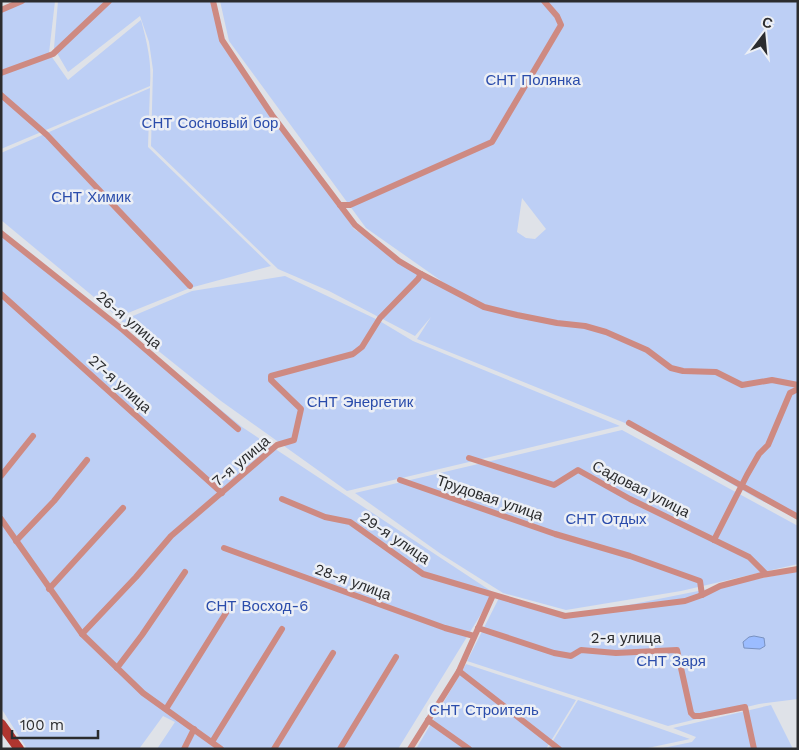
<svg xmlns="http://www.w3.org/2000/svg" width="799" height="750" viewBox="0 0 799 750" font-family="'Work Sans',sans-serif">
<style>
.green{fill:#bdcff5;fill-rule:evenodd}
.water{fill:#9bbcff;stroke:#7991c0}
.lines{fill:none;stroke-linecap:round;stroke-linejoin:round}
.minor{stroke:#ce8a82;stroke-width:6}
.primary{stroke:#b03630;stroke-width:10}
.labels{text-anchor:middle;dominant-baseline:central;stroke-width:5;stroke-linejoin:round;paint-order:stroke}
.park-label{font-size:15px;fill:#2a4cab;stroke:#eceff5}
.street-label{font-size:15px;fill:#2b2c2e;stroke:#eceff5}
</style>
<rect width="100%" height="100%" fill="#dfe2e8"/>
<g class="green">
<path d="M25 1H55L49 53 68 80 141 20C147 42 152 63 150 86L1 149V11Z"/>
<path d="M58 1H215L222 38 354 229 408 264 450 287 366 228 229 41 220 1H798V517L758 499 625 423 417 339 431 317 415 336 329 291 278 269 151 146 153 70 149 42 140 16 68 72 54 48ZM522 198 546 229 535 239 526 238 517 232Z"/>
<path d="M150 88 148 147 271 266 190 288 118 317 1 220V153Z"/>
<path d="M1 230 242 427 494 593 398 749H157L175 722 163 716 139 749H27L1 708Z"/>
<path d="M285 276 378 320 413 341 620 426 347 491 221 401 121 321 192 291Z"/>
<path d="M622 430 798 526V564L681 591 566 610 503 593 441 554 355 493Z"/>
<path d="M798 571V699L759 704 668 726 467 661 499 598 574 616Z"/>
<path d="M466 664 576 700 546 749H416Z"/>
<path d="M578 700 690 739 643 749H548Z"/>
<path d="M771 705 793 749H658L692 742 696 737 673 728Z"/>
</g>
<path class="water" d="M754 636 764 638 765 646 760 649 744 648 743 642 749 637Z"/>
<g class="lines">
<g class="minor">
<path d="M213 1 222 40 272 115 355 225 399 261 421 274 484 307 517 315 557 323 585 326 606 332 647 350 671 368 683 371 716 372 742 385 772 380 798 385"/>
<path d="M1 10 22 1"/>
<path d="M1 73 53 54 109 1"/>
<path d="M1 95 47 135 190 286"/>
<path d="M340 205H350L492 142 561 25 557 16 544 1"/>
<path d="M1 233 123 330 238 429"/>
<path d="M1 294 222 493"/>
<path d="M629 423 798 517"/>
<path d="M469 458 554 485 578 470 630 499 749 557 766 574"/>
<path d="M1 476 33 436"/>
<path d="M400 480 555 534 630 556 700 581 702 595"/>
<path d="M282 499 325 517 350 522 423 574 565 616 685 601 702 595 720 586 762 575 798 569"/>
<path d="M1 519 82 634 143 693 221 749"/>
<path d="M714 540 747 475 759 454 768 445 790 393 798 389"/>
<path d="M16 541 54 501 87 460"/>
<path d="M224 548 445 628 474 636"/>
<path d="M49 589 123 508"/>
<path d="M478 628 554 653 571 656 581 650 616 653 677 650 691 713 694 716H700L745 707 754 749"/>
<path d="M82 634 136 577 171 536 277 445 294 440 301 409 271 380V376L353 354 362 347 380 318 418 279 421 274"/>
<path d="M117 668 142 635 185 572"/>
<path d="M459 671 559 749"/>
<path d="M166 709 229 608"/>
<path d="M428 720 469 749"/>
<path d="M212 742 282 629"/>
<path d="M184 749 194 729"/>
<path d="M274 749 333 653"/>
<path d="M340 749 396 657"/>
<path d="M410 749 459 671 493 595"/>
</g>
<path class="primary" d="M1 724 19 749"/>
</g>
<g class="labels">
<g class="park-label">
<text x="533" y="80">СНТ Полянка</text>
<text x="210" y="123">СНТ Сосновый бор</text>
<text x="91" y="197">СНТ Химик</text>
<text x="360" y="402">СНТ Энергетик</text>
<text x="606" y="519">СНТ Отдых</text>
<text x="257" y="606">СНТ Восход-6</text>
<text x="671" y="661">СНТ Заря</text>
<text x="484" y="710">СНТ Строитель</text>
</g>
<g class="street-label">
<text transform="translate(129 320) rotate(40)">26-я улица</text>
<text transform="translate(120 384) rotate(42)">27-я улица</text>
<text transform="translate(241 461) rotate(-40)">7-я улица</text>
<text transform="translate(641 489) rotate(27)">Садовая улица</text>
<text transform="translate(490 498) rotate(19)">Трудовая улица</text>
<text transform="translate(395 538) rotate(34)">29-я улица</text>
<text transform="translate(353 582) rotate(20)">28-я улица</text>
<text x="626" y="638">2-я улица</text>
</g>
</g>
<rect width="799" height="750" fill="none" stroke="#2b2c2e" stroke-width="5"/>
<g transform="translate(764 35) rotate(16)" stroke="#eceff5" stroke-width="4" paint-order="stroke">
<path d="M0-4L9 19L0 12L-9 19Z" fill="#2b2c2e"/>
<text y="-8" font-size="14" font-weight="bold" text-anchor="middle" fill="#2b2c2e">С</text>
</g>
<path d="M12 730v8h86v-8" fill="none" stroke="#2b2c2e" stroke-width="2.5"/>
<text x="20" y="730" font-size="15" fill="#2b2c2e" stroke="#eceff5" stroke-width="4" paint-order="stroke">100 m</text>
</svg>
